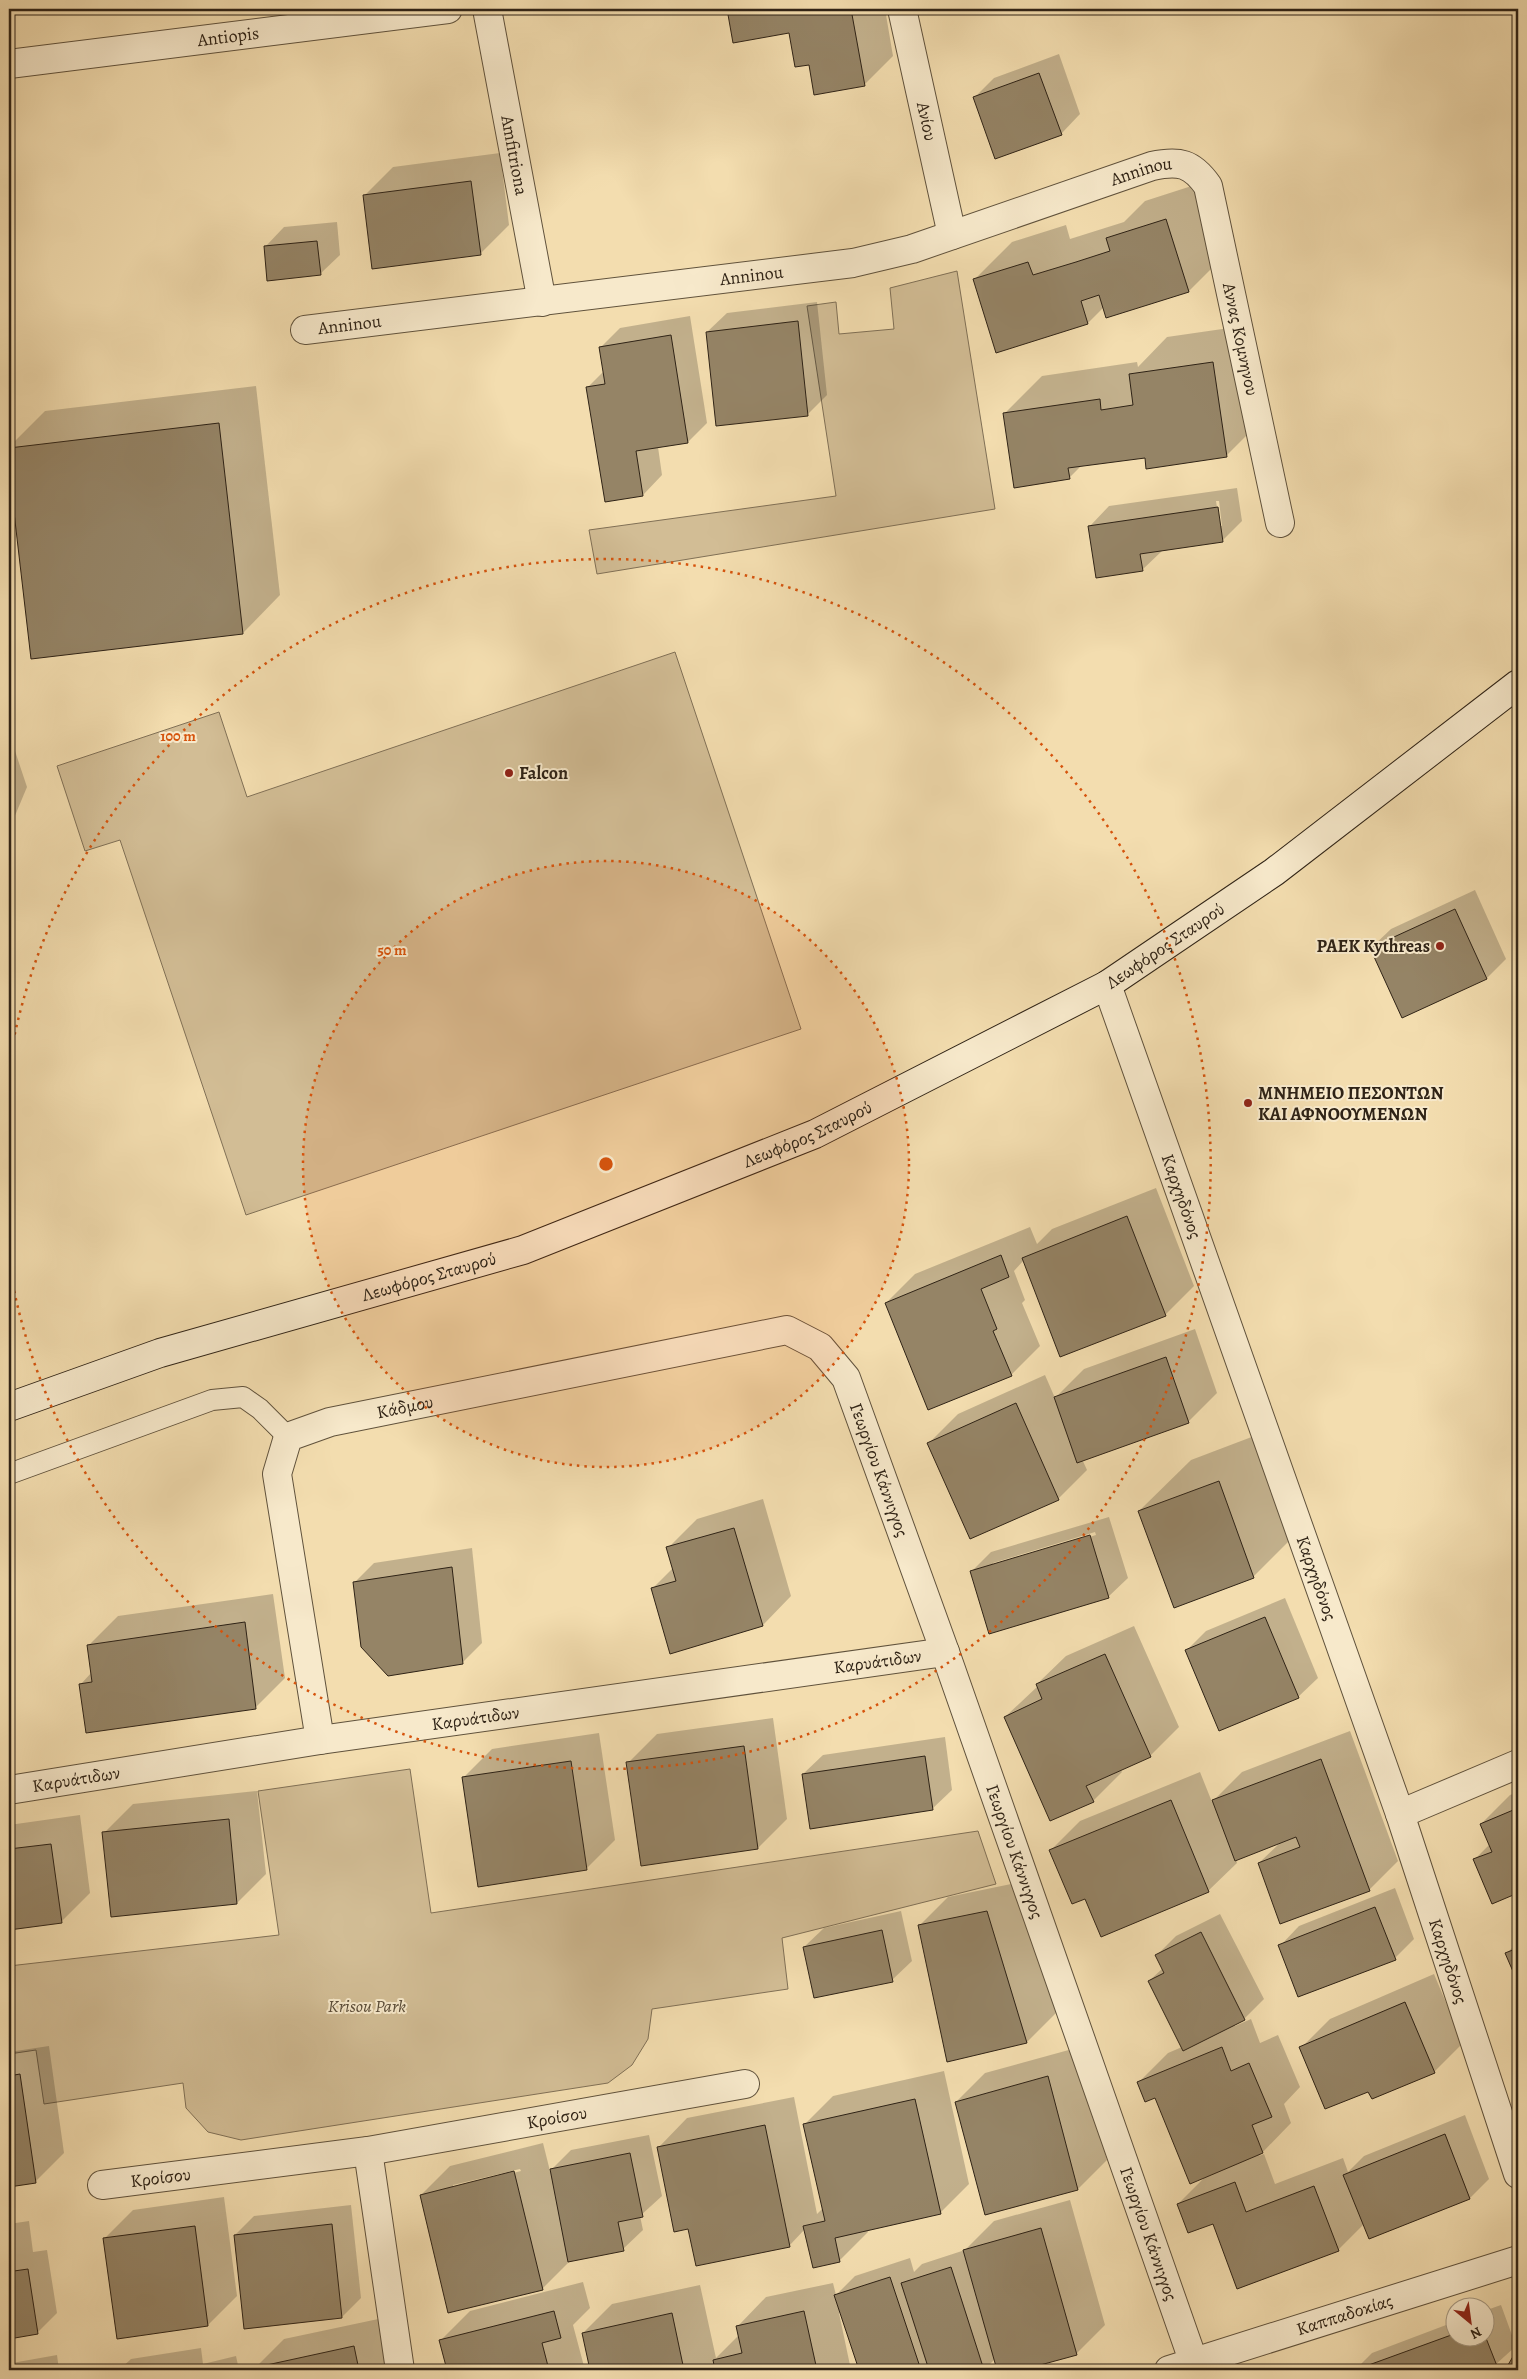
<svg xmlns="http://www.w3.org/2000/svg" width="1527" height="2379" viewBox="0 0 1527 2379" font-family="Alegreya,serif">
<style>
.green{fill:#d2bd95;stroke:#807056}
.shadow{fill:#0003;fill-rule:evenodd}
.building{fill:#958466;stroke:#2f2316}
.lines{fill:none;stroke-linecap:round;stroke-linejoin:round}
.service-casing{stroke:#60523c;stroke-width:22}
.minor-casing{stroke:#60523c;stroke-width:30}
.tertiary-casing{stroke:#60523c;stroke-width:30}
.secondary-casing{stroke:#2f2316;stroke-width:30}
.service{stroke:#f7e9cb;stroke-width:20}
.minor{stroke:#f7e9cb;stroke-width:28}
.tertiary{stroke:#f7e9cb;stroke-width:28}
.secondary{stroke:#f7e9cb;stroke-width:28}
.ring{fill:none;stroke:#d6540d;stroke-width:2.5;stroke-dasharray:2.5 5}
.poi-dot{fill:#8f2418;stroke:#f7e9cb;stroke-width:2}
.labels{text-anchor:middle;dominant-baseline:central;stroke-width:4;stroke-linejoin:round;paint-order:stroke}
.street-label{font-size:18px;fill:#2f2316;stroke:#f7e9cb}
.poi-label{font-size:18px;font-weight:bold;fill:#2f2316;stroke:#f7e9cb;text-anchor:start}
.park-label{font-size:18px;font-style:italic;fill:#584a36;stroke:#f7e9cb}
.centre{fill:#d6540d;stroke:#f7e9cb;stroke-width:2.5}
.ring-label{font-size:15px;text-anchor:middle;font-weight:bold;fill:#d6540d;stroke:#f7e9cb;stroke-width:4;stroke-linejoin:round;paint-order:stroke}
</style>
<rect width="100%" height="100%" fill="#f3ddaf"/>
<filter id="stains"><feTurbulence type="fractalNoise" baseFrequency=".004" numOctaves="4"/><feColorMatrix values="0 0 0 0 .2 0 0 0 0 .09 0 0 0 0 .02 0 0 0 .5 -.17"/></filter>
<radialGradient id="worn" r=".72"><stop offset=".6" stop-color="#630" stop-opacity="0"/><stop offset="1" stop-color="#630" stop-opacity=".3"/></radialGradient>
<g class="green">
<path d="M957 271 995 509 597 574 589 530 836 496 807 306 836 302 839 334 894 329 890 288Z"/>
<path d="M675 652 801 1029 246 1215 120 840 85 851 57 766 219 712 247 797Z"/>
<path d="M410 1769 431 1913 978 1831 996 1884 782 1938 788 1989 652 2009 648 2039 632 2065 608 2083 241 2140 208 2132 186 2108 183 2083 44 2104 36 2050 9 2054V1966L279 1935 258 1791Z"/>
</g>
<g class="shadow">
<path d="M728 9H885L893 56 864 85 810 64 790 31 734 42Z"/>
<path d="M1059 54 1080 114 1061 134 974 98 994 78Z"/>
<path d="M500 153 509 225 480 254 364 196 393 167Z"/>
<path d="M1204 182 1226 254 1189 291 1104 307 1088 323 974 280 1012 242 1066 225 1070 239 1124 222 1145 201Z"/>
<path d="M337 222 340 255 320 274 265 247 284 227Z"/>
<path d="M817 302 827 395 807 415 707 332 727 313Z"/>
<path d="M690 316 707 423 688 442 658 447 662 475 643 495 606 500 588 387 604 371 601 347 620 328Z"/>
<path d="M1250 325 1263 419 1226 456H1146L1082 465 1069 478 1005 413 1042 376 1137 362 1138 367 1167 337Z"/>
<path d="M256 386 280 595 243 633 32 657 9 447 45 411Z"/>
<path d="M1237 488 1242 521 1222 541 1162 551 1142 570 1090 526 1109 506ZM1216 501H1219L1222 526H1220Z"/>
<path d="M9 733 27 787 9 830Z"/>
<path d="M1475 890 1506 959 1487 978 1402 1017 1371 948 1391 929Z"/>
<path d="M1156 1188 1194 1286 1165 1315 1024 1260 1014 1271 1025 1300 1022 1303 1040 1346 1011 1375 886 1303 915 1274 1030 1227 1037 1244 1052 1229Z"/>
<path d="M1195 1329 1217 1393 1188 1422 1082 1459 1087 1470 1058 1499 929 1443 958 1414 1045 1375 1055 1398 1084 1369Z"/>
<path d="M1270 1430 1305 1525 1253 1577 1139 1511 1191 1460Z"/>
<path d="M763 1499 791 1596 763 1625 652 1589 673 1568 668 1548 697 1519Z"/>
<path d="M1109 1517 1128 1578 1108 1597 971 1572 991 1552ZM1095 1532 1096 1535 993 1566V1563Z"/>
<path d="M472 1548 482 1643 462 1663 355 1582 374 1563Z"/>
<path d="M273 1594 285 1678 256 1707 87 1731 80 1685 92 1672 89 1645 118 1616Z"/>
<path d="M1285 1598 1318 1678 1298 1697 1187 1650 1206 1631Z"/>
<path d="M1134 1626 1179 1727 1150 1756 1120 1769 1122 1772 1093 1801 1005 1717 1038 1686 1037 1684 1066 1656Z"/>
<path d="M773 1718 787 1819 758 1848 628 1763 657 1734Z"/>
<path d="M1350 1731 1398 1861 1369 1890 1259 1863 1281 1842 1236 1859 1237 1863 1208 1891 1086 1897 1051 1850 1080 1821 1200 1772 1212 1802 1242 1772Z"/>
<path d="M599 1733 615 1840 586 1869 463 1778 492 1749Z"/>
<path d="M945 1737 952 1790 932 1809 803 1774 823 1755Z"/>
<path d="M257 1791 266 1874 237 1903 112 1915 104 1833 133 1804Z"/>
<path d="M1518 1792V1892L1493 1903 1475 1859 1490 1844 1481 1824 1510 1795Z"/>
<path d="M80 1815 90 1893 61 1922 9 1929V1825Z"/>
<path d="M1016 1883 1056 2013 1027 2042 948 2061 919 1926 948 1897Z"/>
<path d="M1395 1888 1414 1939 1395 1958 1280 1946 1299 1926Z"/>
<path d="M901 1911 912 1961 892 1980 804 1947 824 1928Z"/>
<path d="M1220 1914 1264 1999 1244 2019 1234 2024 1235 2026 1251 2019 1260 2043 1278 2035 1300 2087 1284 2104 1291 2123 1259 2156 1264 2154 1275 2184 1343 2158 1348 2172 1364 2156 1465 2115 1489 2179 1470 2198 1364 2224 1338 2250 1213 2222 1178 2204 1206 2176 1155 2096 1139 2082 1168 2053 1182 2047 1149 1981 1163 1968 1157 1955 1176 1936Z"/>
<path d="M1518 1942V1980L1507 1953Z"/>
<path d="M1434 1974 1463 2043 1434 2072 1301 2048 1330 2019Z"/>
<path d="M49 2046 64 2153 35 2182 9 2186V2052Z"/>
<path d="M1076 2048 1107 2160 1078 2189 986 2214 956 2102 985 2073Z"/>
<path d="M944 2071 969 2184 940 2213 867 2229 868 2232 839 2261 805 2229 789 2246 689 2227 659 2147 687 2118 794 2097 817 2214 823 2208 804 2125 833 2096Z"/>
<path d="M649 2135 662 2196 640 2216 643 2230 623 2249 571 2260 542 2289 421 2195 450 2166 543 2143 550 2171 571 2150ZM520 2169 521 2171 453 2188V2185Z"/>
<path d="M224 2197 237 2296 208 2325 104 2239 133 2210Z"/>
<path d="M1070 2200 1105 2325 1076 2354 1018 2370H998L995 2359 984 2370H931L930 2367 927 2370H860L841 2312 839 2313 851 2370H591L583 2333 612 2304 700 2285 716 2358 739 2335 738 2326 766 2297 833 2283 836 2295 855 2276 910 2258 914 2272 922 2264 965 2250 994 2221Z"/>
<path d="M351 2205 361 2298 342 2317 235 2235 254 2216Z"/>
<path d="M29 2221 33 2252 47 2250 57 2313 37 2333 9 2338V2224Z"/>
<path d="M583 2282 590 2308 573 2325 585 2370H448L441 2340 470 2311Z"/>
<path d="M1501 2305 1516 2346 1494 2366 1496 2370H1355L1372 2353 1454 2322V2336H1484V2311Z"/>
<path d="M383 2318 393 2370H255V2368L284 2339Z"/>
<path d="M9 2346 12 2363 57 2355 59 2370H9Z"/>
<path d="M201 2348 203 2364 236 2356 239 2370H119L131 2359Z"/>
</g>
<g class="building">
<path d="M727 9H851L865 86 814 95 809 65 795 67 789 33 733 43Z"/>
<path d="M1039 73 1062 135 995 159 973 97Z"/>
<path d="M471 181 481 255 372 269 363 195Z"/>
<path d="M1166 219 1189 292 1106 318 1099 295 1081 301 1088 324 996 353 973 279 1028 262 1033 275 1076 262 1110 251 1106 238Z"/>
<path d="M317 241 321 275 267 281 264 246Z"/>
<path d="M798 321 808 416 716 426 706 332Z"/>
<path d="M671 335 688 443 636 451 643 496 605 502 586 387 605 384 599 347Z"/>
<path d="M1213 362 1227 457 1146 469 1145 458 1068 468 1070 479 1014 488 1003 413 1100 399 1101 410 1133 405 1129 374Z"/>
<path d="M219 423 243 634 31 659 9 469V448Z"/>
<path d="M1218 507 1223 542 1140 554 1143 571 1096 578 1088 526Z"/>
<path d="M1455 909 1487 979 1402 1018 1370 948Z"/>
<path d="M1127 1216 1166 1316 1060 1357 1022 1258Z"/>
<path d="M1001 1255 1009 1277 981 1289 997 1329 993 1331 1012 1376 928 1410 885 1303Z"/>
<path d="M1166 1357 1189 1423 1077 1463 1054 1397Z"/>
<path d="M1016 1403 1059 1500 970 1539 927 1443Z"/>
<path d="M1219 1481 1254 1578 1174 1608 1138 1511Z"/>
<path d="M734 1528 763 1626 670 1654 651 1588 676 1581 666 1547Z"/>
<path d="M1090 1535 1109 1598 989 1634 970 1571Z"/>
<path d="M452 1567 463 1664 388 1676 361 1647 353 1582Z"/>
<path d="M1265 1617 1299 1698 1219 1731 1185 1650Z"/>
<path d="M245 1622 256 1709 86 1733 79 1684 92 1682 87 1645Z"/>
<path d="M1105 1654 1151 1757 1086 1786 1094 1802 1050 1821 1004 1717 1042 1699 1036 1684Z"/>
<path d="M744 1746 758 1849 641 1866 626 1762Z"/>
<path d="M925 1756 933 1810 810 1829 802 1774Z"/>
<path d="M1321 1759 1370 1891 1280 1924 1258 1863 1300 1847 1296 1837 1235 1861 1212 1800Z"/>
<path d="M571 1761 587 1870 478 1887 462 1777Z"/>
<path d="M1171 1800 1209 1892 1101 1937 1085 1899 1072 1904 1049 1850Z"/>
<path d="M1518 1808V1893L1492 1904 1473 1859 1492 1852 1480 1824Z"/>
<path d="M229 1819 237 1904 111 1917 102 1832Z"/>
<path d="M51 1844 62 1923 9 1930V1849Z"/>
<path d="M1375 1907 1396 1960 1298 1997 1278 1945Z"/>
<path d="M987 1911 1027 2043 947 2062 918 1925Z"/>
<path d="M882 1930 893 1982 814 1998 803 1947Z"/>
<path d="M1201 1932 1245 2020 1183 2051 1148 1981 1164 1973 1155 1955Z"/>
<path d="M1518 1948V1983L1505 1953Z"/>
<path d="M1405 2002 1435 2073 1372 2099 1368 2092 1325 2109 1299 2047Z"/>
<path d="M1222 2047 1231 2071 1249 2063 1272 2117 1252 2125 1263 2153 1190 2184 1155 2098 1145 2102 1137 2082Z"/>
<path d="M20 2074 36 2183 9 2187V2076Z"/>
<path d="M1048 2076 1078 2190 985 2215 955 2102Z"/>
<path d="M915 2099 941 2214 835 2238 840 2262 813 2268 803 2226 825 2221 803 2124Z"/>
<path d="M765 2125 790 2247 696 2266 688 2229 674 2232 657 2147Z"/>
<path d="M1445 2134 1470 2199 1369 2239 1343 2175Z"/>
<path d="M630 2153 643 2217 618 2222 624 2251 568 2262 550 2169Z"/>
<path d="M514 2171 543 2290 448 2313 420 2195Z"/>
<path d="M1235 2182 1246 2212 1314 2186 1339 2251 1237 2289 1213 2224 1188 2233 1177 2204Z"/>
<path d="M332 2224 342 2318 244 2329 234 2235Z"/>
<path d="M195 2226 208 2326 117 2339 103 2238Z"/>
<path d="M1041 2228 1077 2355 1022 2370H997L963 2250Z"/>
<path d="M9 2239 14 2271 28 2269 38 2334 9 2339Z"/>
<path d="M951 2267 984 2370H929L901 2283Z"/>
<path d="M890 2277 921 2370H859L834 2295Z"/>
<path d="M554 2311 561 2338 542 2343 549 2370H447L439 2340Z"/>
<path d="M804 2311 817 2370H715L713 2360 742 2353 736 2326Z"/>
<path d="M672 2313 684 2370H590L582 2333Z"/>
<path d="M1484 2333 1497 2366 1487 2370H1355L1454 2334V2336H1484Z"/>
<path d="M354 2346 359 2370H254L253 2368Z"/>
<path d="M1518 2348V2370H1505Z"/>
</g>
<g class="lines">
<defs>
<path id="service" d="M9 1474 212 1400 243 1397 260 1409 288 1437"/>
<g id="minor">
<path id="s1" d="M487 9 542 302"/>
<path id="s2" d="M902 9 952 235"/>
<path id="s3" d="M9 64 448 9"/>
<path id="s4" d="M305 330 853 263 912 249 1152 166C1179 160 1192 163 1208 186L1280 523"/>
<path id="s5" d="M320 1740 277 1474 288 1437 330 1422 787 1330 820 1347 846 1378 945 1652 1194 2363"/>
<path id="s6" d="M9 1790 320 1740 945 1652"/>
<path d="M1400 1814 1518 1764"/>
<path d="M368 2151 400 2370"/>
<path id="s7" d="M102 2185 368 2151 745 2084"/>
<path id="s8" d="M1169 2370 1518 2260"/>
</g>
<g id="tertiary">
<path id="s9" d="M1107 985 1400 1814 1518 2174"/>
</g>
<g id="secondary">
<path id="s10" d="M9 1407 160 1353 523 1250 815 1134 1107 985 1274 872 1518 684"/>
</g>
</defs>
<use href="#service" class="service-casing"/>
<use href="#minor" class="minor-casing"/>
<use href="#tertiary" class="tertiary-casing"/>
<use href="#secondary" class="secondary-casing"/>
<use href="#service" class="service"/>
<use href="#minor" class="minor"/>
<use href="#tertiary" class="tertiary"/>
<use href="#secondary" class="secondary"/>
</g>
<circle cx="606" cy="1164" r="303" fill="#d6540d" fill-opacity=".12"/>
<g class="ring">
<circle cx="606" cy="1164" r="303"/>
<path d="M9 1064A605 605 0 1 1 9 1264"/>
</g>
<g class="poi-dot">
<circle cx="509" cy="773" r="5"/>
<circle cx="1440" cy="946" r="5"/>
<circle cx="1248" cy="1103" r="5"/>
</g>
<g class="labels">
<g class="street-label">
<text stroke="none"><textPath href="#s3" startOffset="221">Antiopis</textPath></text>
<text stroke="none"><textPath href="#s2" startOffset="115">Ανίου</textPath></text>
<text stroke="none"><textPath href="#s1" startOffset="149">Amfitriona</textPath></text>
<text stroke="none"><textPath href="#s4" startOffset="855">Anninou</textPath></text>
<text stroke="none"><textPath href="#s4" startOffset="450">Anninou</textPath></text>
<text stroke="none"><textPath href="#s4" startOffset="45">Anninou</textPath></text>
<text stroke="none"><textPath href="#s4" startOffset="1088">Αννας Κομνηνου</textPath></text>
<text stroke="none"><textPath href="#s10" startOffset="1250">Λεωφόρος Σταυρού</textPath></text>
<text stroke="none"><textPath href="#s10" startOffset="845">Λεωφόρος Σταυρού</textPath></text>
<text stroke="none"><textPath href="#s9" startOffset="224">Καρχηδόνος</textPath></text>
<text stroke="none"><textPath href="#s10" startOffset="440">Λεωφόρος Σταυρού</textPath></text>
<text stroke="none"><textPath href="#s5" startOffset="429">Κάδμου</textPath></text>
<text stroke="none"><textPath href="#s5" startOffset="994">Γεωργίου Κάννιγγος</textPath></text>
<text stroke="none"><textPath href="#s9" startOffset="629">Καρχηδόνος</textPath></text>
<text stroke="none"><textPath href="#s6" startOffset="878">Καρυάτιδων</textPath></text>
<text stroke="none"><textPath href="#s6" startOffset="472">Καρυάτιδων</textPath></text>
<text stroke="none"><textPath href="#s6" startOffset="68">Καρυάτιδων</textPath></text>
<text stroke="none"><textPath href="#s5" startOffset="1399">Γεωργίου Κάννιγγος</textPath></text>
<text stroke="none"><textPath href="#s9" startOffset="1034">Καρχηδόνος</textPath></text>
<text stroke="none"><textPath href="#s7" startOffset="460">Κροίσου</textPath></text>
<text stroke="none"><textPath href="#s7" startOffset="59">Κροίσου</textPath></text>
<text stroke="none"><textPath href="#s5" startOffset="1804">Γεωργίου Κάννιγγος</textPath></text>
<text stroke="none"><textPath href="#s8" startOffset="184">Καππαδοκίας</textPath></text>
</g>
<g class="poi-label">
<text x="519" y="773">Falcon</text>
<text x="1430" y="946" text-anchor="end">PAEK Kythreas</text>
<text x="1258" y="1093">ΜΝΗΜΕΙΟ ΠΕΣΟΝΤΩΝ<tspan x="1258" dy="21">ΚΑΙ ΑΦΝΟΟΥΜΕΝΩΝ</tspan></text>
</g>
<g class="park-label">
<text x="367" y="2006">Krisou Park</text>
</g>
</g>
<circle cx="606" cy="1164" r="8" class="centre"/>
<g class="ring-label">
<text x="178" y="741">100 m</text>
<text x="392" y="955">50 m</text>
</g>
<rect width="1527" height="2379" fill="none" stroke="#f3ddaf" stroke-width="30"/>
<rect x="10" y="10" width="1507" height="2359" fill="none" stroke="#2f2316" stroke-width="2.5"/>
<rect x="15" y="15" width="1497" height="2349" fill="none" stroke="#2f2316"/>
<g transform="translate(1470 2322) rotate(151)"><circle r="24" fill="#f7e9cb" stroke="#a79a83"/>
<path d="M0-4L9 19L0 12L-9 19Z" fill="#8f2418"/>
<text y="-8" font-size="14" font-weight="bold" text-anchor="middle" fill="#2f2316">N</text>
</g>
<rect width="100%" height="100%" filter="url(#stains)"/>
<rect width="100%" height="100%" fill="url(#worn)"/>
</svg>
